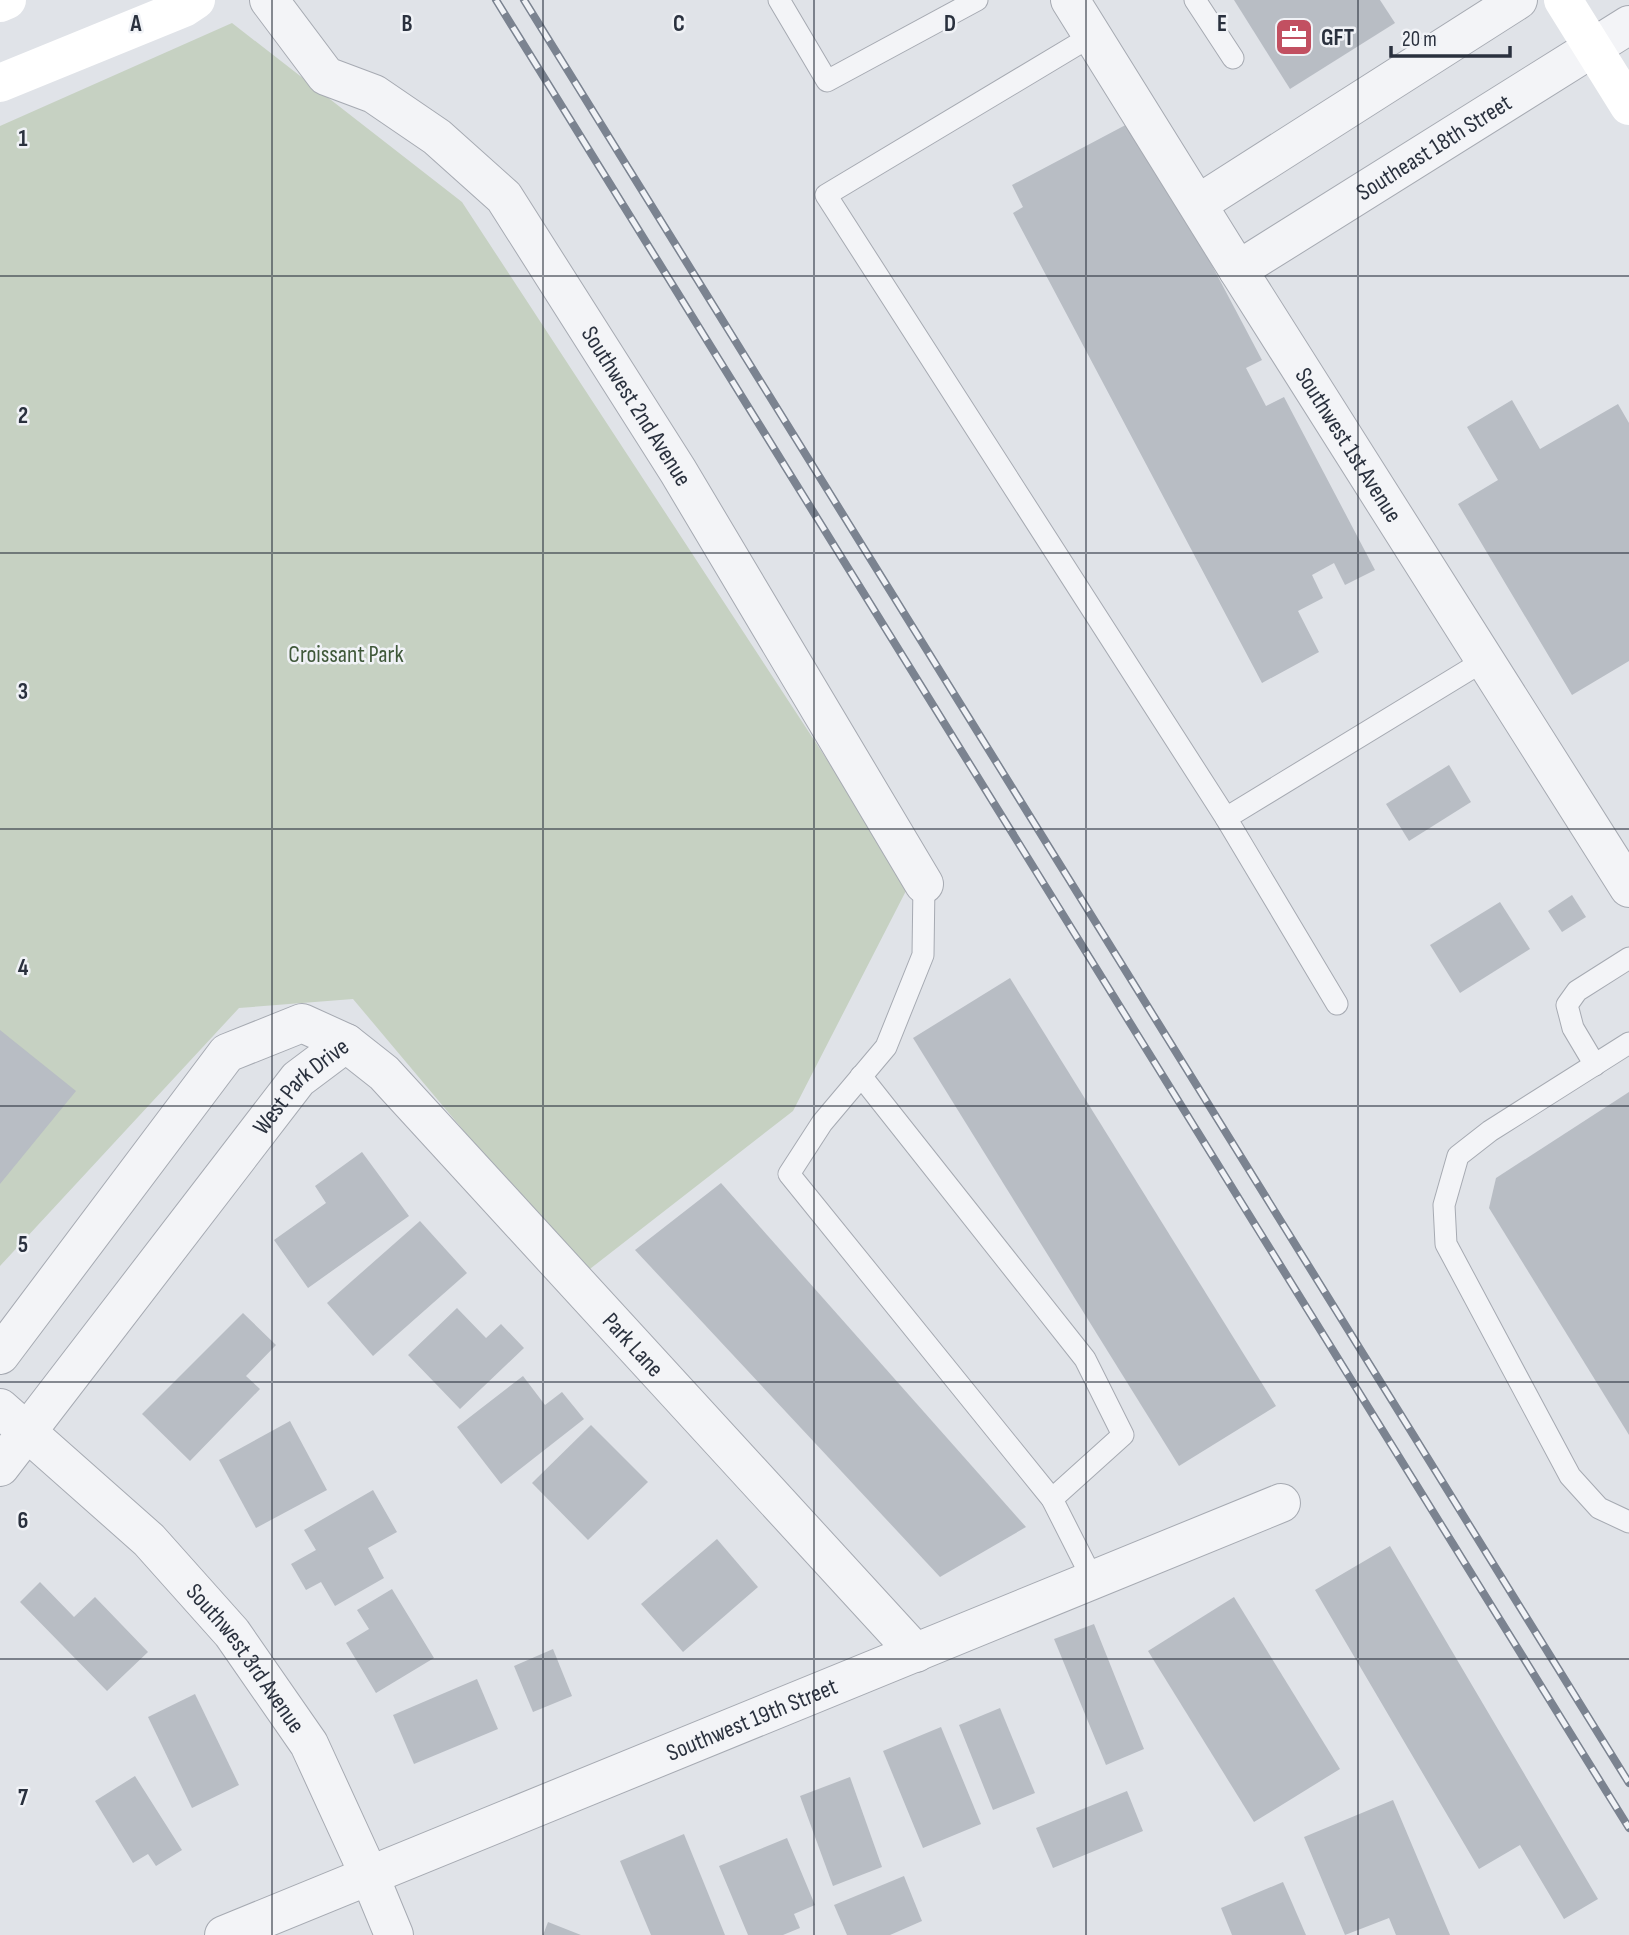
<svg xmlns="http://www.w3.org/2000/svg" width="1629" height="1935" viewBox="0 0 1629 1935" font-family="'Sofia Sans Condensed',sans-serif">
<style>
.green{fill:#c6d1c2}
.building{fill:#b8bdc4}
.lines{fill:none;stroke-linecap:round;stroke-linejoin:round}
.service-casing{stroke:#a6aab2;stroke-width:23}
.minor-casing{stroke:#a6aab2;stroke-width:40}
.service{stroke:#f3f4f7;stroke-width:21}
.minor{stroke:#f3f4f7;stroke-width:38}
.secondary{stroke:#fff;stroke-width:38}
.rail-casing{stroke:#7b8390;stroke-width:8}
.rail{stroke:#f0f2f6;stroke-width:5;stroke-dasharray:16;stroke-linecap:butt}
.grid{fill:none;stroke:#2a313e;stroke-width:2;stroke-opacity:0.55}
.labels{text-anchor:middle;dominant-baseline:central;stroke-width:5;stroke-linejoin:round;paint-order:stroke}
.poi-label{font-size:24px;font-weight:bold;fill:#2a313e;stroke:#f0f2f6;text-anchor:start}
.street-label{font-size:24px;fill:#2a313e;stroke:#f0f2f6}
.park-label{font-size:24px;fill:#3f5839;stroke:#f0f2f6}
.grid-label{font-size:23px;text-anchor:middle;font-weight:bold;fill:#2a313e;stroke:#f0f2f6;stroke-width:5;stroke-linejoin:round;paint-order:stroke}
</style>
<rect width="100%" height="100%" fill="#e0e3e8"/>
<path class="green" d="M232 23 462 202 909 885 793 1111 586 1272 527 1206 353 999 239 1008 0 1266V126Z"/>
<g class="building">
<path d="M1234 0H1380L1395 23 1290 89Z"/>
<path d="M1135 120 1262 360 1246 368 1266 406 1284 397 1375 570 1345 585 1334 563 1312 575 1323 598 1298 611 1319 652 1262 683 1013 213 1023 207 1012 185Z"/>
<path d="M1512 400 1540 449 1618 404 1629 423V661L1572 695 1458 504 1498 480 1467 427Z"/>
<path d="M1449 765 1471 802 1409 841 1386 804Z"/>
<path d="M1572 895 1586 917 1562 932 1548 911Z"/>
<path d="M1500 902 1530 949 1460 993 1430 945Z"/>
<path d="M1010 978 1276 1406 1179 1466 913 1038Z"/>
<path d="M0 1030 76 1091 0 1184Z"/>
<path d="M1629 1092V1435L1489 1208 1496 1178Z"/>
<path d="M362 1152 409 1216 308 1288 274 1240 326 1203 315 1186Z"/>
<path d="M721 1183 1026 1527 940 1577 635 1250Z"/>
<path d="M420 1221 467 1273 373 1356 327 1303Z"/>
<path d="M457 1308 486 1338 501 1324 524 1348 460 1409 408 1355Z"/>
<path d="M243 1313 276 1345 246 1376 260 1389 190 1461 142 1414Z"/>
<path d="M523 1376 545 1405 562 1392 584 1419 501 1484 457 1427Z"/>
<path d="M290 1421 327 1490 256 1528 219 1460Z"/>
<path d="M591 1425 648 1482 588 1540 532 1483Z"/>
<path d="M373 1490 397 1532 368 1548 384 1578 335 1606 321 1582 306 1590 291 1564 316 1550 304 1530Z"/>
<path d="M717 1539 758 1587 683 1652 641 1604Z"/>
<path d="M1390 1546 1598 1899 1564 1919 1520 1845 1479 1869 1315 1590Z"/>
<path d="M40 1582 74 1617 95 1597 148 1652 107 1691 20 1602Z"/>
<path d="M392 1589 434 1658 376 1693 346 1643 369 1629 357 1610Z"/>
<path d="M1234 1597 1340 1769 1254 1822 1148 1651Z"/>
<path d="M1094 1624 1144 1749 1106 1765 1054 1639Z"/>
<path d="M553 1649 572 1696 533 1712 514 1666Z"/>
<path d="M477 1679 498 1729 414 1764 393 1715Z"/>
<path d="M195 1694 239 1785 192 1808 148 1717Z"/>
<path d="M1000 1708 1035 1793 993 1810 959 1725Z"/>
<path d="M941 1727 981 1824 923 1848 883 1751Z"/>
<path d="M135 1776 182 1850 156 1866 148 1854 133 1863 95 1801Z"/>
<path d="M850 1777 882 1867 833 1886 800 1796Z"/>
<path d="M1127 1791 1143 1831 1053 1868 1036 1828Z"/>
<path d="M1393 1800 1450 1935H1396L1389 1918 1345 1935 1304 1837Z"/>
<path d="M684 1834 725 1935H651L620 1861Z"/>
<path d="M787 1838 815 1905 794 1914 800 1928 783 1935H748L719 1866Z"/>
<path d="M904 1876 922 1921 890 1935H847L834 1905Z"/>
<path d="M1283 1882 1306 1935H1232L1221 1908Z"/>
<path d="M548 1922 581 1935H543Z"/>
</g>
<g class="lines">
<defs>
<g id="service">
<path d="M779 0 827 81 977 0"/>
<path d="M1195 0 1233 58"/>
<path d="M1093 35 826 195 1226 818"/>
<path d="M924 884 923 955 886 1047 822 1123 789 1174 1052 1499 1093 1580"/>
<path d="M1337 1004 1226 818 1485 660"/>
<path d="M1629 1043 1490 1131 1458 1156 1444 1205 1446 1244 1570 1476 1599 1508 1629 1522"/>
<path d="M1595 1065 1573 1028 1567 1005 1577 991 1629 958"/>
<path d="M861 1076 1085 1359 1123 1435 1052 1499"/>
</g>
<g id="minor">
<path id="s1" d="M269 0 326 76 374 94 437 137 504 197 678 471 924 884"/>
<path id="s2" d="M1070 0 1238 270 1629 888"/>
<path d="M1198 204 1518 0"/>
<path id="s3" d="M1238 270 1629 25"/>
<path id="s4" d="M0 1355 227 1053 302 1023 346 1043 384 1073 916 1653"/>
<path id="s5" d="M0 1408 149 1540 232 1633 309 1744 370 1877 394 1935"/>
<path id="s6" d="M0 1467 298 1079 346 1043"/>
<path id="s7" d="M224 1935 1281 1503"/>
</g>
</defs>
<use href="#service" class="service-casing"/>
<use href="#minor" class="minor-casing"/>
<use href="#service" class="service"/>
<use href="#minor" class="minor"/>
<g class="secondary">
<path d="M1563 0 1629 106"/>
<path d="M0 3 7 0"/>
<path d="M0 83 184 8 196 0"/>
</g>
<defs>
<g id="rail">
<path d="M496 0 1629 1828"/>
<path d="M524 0 1629 1783"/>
</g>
</defs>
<use href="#rail" class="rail-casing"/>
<use href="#rail" class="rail"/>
</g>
<path class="grid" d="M272 0V1935M543 0V1935M814 0V1935M1086 0V1935M1358 0V1935M0 276H1629M0 553H1629M0 829H1629M0 1106H1629M0 1382H1629M0 1659H1629"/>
<defs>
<symbol id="office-square" viewBox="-11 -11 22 22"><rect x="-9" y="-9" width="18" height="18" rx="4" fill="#c25061" stroke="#f0f2f6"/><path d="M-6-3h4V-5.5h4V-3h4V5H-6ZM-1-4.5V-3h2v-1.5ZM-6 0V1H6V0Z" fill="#fff"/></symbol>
</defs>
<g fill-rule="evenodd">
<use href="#office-square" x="1272" y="15" width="44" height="44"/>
</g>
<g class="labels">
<g class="poi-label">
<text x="1321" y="37">GFT</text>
</g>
<g class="street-label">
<text stroke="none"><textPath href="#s3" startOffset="231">Southeast 18th Street</textPath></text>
<text stroke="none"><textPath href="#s1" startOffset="560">Southwest 2nd Avenue</textPath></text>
<text stroke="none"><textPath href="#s2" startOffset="525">Southwest 1st Avenue</textPath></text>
<text stroke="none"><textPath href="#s6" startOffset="486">West Park Drive</textPath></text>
<text stroke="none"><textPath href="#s4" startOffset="924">Park Lane</textPath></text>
<text stroke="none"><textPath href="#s5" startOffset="352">Southwest 3rd Avenue</textPath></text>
<text stroke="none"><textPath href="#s7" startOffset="570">Southwest 19th Street</textPath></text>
</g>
<g class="park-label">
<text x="346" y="654">Croissant Park</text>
</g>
</g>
<g class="grid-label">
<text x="136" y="31">A</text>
<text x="407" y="31">B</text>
<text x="679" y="31">C</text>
<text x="950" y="31">D</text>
<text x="1222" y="31">E</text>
<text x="23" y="146">1</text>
<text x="23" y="423">2</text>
<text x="23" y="699">3</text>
<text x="23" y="975">4</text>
<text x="23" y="1252">5</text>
<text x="23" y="1528">6</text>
<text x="23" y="1805">7</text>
</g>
<path d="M1391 46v10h119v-10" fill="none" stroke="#2a313e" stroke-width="3.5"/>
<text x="1402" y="46" font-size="21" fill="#2a313e" stroke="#f0f2f6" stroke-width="5" paint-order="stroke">20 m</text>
</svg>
